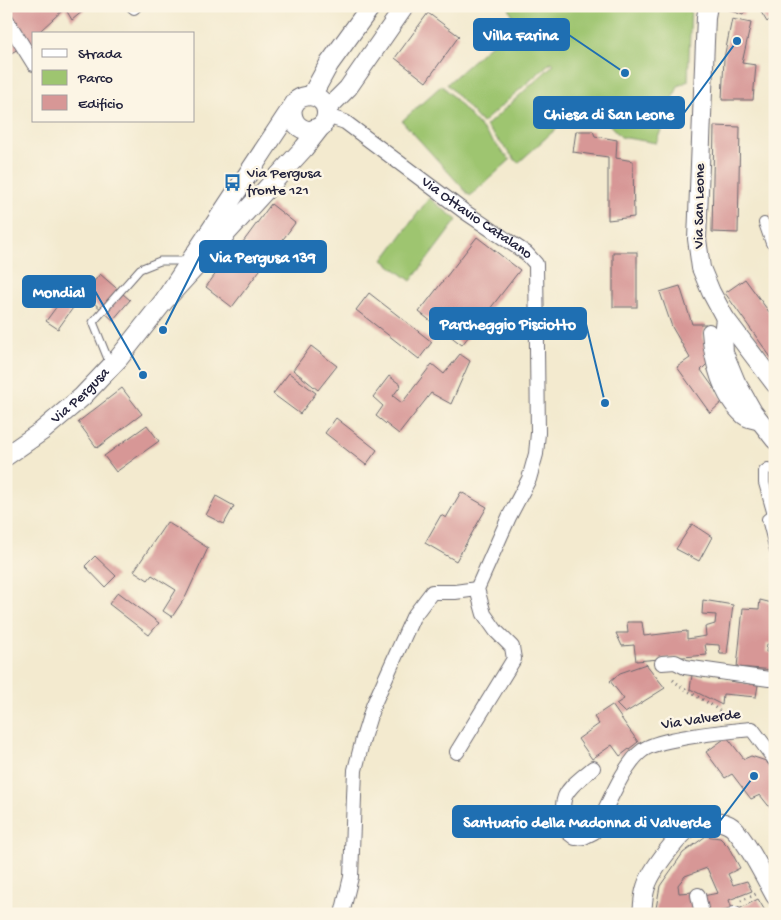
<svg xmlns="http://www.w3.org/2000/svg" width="781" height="920" viewBox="0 0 781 920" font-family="'Gochi Hand',sans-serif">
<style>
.green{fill:#9ec570;stroke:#607456}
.building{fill:#d79796}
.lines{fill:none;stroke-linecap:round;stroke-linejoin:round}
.service-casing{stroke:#6b686f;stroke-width:9}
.pedestrian-casing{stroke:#6b686f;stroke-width:12}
.minor-casing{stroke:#6b686f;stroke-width:16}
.tertiary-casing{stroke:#6b686f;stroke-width:20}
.secondary-casing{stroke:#6b686f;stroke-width:21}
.path{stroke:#6b686f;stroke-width:3;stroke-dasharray:1 4;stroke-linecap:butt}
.service{stroke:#fff;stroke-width:7}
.pedestrian{stroke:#fff;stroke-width:10}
.minor{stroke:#fff;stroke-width:14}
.tertiary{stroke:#fff;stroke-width:18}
.secondary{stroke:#fff;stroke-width:19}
.labels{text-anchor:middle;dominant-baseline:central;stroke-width:5;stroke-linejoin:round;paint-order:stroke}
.poi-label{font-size:15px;fill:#22223b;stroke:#fcf5e5;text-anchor:start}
.street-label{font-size:15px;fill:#22223b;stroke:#fcf5e5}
.leader{fill:none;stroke:#1f6fb2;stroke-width:2}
.callout-dot{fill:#1f6fb2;stroke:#fcf5e5;stroke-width:2}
.callout{fill:#1f6fb2;stroke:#1f6fb2;stroke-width:2}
.callout-label{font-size:16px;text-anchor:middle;font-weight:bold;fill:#fff}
</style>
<rect width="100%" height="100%" fill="#fcf5e5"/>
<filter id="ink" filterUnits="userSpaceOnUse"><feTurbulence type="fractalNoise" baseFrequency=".02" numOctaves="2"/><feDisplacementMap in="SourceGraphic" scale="10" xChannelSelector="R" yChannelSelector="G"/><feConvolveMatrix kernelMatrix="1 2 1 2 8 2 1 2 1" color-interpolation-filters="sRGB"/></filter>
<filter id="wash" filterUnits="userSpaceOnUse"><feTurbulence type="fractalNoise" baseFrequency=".0096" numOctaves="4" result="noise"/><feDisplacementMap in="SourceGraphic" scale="20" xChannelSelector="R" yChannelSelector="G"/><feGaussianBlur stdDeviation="1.12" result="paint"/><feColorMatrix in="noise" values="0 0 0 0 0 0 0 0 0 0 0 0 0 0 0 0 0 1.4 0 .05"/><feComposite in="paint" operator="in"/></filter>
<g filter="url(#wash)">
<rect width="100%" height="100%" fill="#f3eacf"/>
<g class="green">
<path d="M508 6H691L688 81 678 86 656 143 621 137 587 101 518 163 486 126 554 64 551 62 482 123 447 84 516 22Z"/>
<path d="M442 85 510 160 470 196 402 121Z"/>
<path d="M429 198 457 220 411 281 383 260Z"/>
</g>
<g id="blocks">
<g class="building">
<path d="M17 6H89L72 20 65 8 41 30 42 34H34V48L29 51 6 13Z"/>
<path d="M727 6H748L743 15 726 9Z"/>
<path d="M771 6H775V15L767 22 761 12Z"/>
<path d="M428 13 459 36 426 82 395 58Z"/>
<path d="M732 19 751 23 742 63 756 65 753 100H722L724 58Z"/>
<path d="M6 26 20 48 6 56Z"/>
<path d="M714 126 740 127 738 233 712 232Z"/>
<path d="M576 131H593L595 136 617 140 616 158 633 161 634 217 608 220V157L573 152Z"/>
<path d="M271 204 295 223 267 261 243 242Z"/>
<path d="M771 213 775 214V238L770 228Z"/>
<path d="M477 237 520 270 462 345 419 312Z"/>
<path d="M242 243 266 262 232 307 206 287 233 250 235 252Z"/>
<rect x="613" y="252" width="24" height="55"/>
<path d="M100 274 130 300 113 320 84 294Z"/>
<path d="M745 279 775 320V363L725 293Z"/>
<path d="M680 286 692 324H706L703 338 710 361 701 370 723 401 710 413 677 367 690 358 672 327 660 292Z"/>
<path d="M71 287 82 295 58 329 46 321Z"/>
<path d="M369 293 432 342 419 359 356 310Z"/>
<path d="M311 346 337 366 318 390 293 370Z"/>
<path d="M460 354 470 361 451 404 431 393 399 434 376 416 383 406 373 397 389 376 401 385 393 396 402 403 432 364 444 374Z"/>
<path d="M289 373 316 393 300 414 273 394Z"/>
<path d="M122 388 142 414 97 448 78 422Z"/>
<path d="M336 418 377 450 366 465 325 433Z"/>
<path d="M147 425 159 441 116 472 104 456Z"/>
<path d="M461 492 487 507 456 561 425 543 441 515 446 518Z"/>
<path d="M216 496 234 506 224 524 206 515Z"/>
<path d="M167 522 208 548 186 596 172 617 163 611 176 590 152 575 148 580 134 571Z"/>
<path d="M692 524 712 537 699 561 676 549Z"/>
<path d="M95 556 116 576 105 587 85 566Z"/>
<path d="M118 592 159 623 149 635 109 604Z"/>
<path d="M703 600 733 605 727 654H720L719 645 705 644 707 655 636 661 634 645 622 646 616 633H628L627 622H642L644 636 687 631V639L706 636 705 627 715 624 716 615 702 614Z"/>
<path d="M760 600 772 603 775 607V645L767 644 766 652 775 653V670L737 667 743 608 759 609Z"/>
<path d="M646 664 665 688 625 713 616 704 624 699 610 681 620 673Z"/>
<path d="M692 675 758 685 756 697 723 694 722 705 690 689Z"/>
<path d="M612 705 638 742 620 756 612 745 592 759 578 739 599 724 594 717Z"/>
<path d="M727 737 744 759 751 756 766 761 775 773V814L760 795 751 799 732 774 725 778 706 752Z"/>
<path d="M706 836 720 838 728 846 740 868 728 874 733 885 747 881 752 891 729 900 732 909 707 914 703 896 718 893 707 868 685 876 678 885 679 893 693 892 699 914H655L660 886 683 853Z"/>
<path d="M758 899 767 914H742L739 909Z"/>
</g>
</g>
</g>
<g filter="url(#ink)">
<use href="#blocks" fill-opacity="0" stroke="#6b686f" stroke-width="1"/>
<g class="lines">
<defs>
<path id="service" d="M110 364 93 322 140 269 160 261H189"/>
<g id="pedestrian">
<path d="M131 6 134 9 137 6"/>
<path d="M764 223 771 243 775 245"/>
<path d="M775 470 768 468 764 471V483L773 515 767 519 775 550"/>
</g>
<g id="minor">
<path d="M6 19 34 64"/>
<path id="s1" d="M327 116 345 122 465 212 526 253 536 264 538 433 536 454 529 479 509 517 477 589 484 614 496 631 512 647 514 659 457 752"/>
<path d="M709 331C711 360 720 397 743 417 748 421 756 422 762 423"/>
<path d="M662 663 675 662 685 667 769 679 775 678"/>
<path d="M593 768C565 792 558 793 566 831L575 838 584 837 594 832C606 810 623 764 643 750 659 738 730 731 752 729L775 760"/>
<path d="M698 895 702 914"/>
<path d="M342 914 351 877 355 770 364 735 373 706 413 617 432 592H455L477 589"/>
<path d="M734 914H735"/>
</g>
<g id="tertiary">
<path d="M708 6 706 17 697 239 701 268 711 292 725 318 775 384"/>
<path d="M327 109 348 88 405 6"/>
<path d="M725 318 723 335 724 353 736 382 753 412 775 440"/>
<path d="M642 914C643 905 643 895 646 887 651 870 680 832 695 824 705 819 723 820 732 827 746 839 765 878 775 896"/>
</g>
<g id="secondary">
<path d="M312 95 329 64 371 6"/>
<path d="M292 110C292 122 298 129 310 131L322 126"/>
<path id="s2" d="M6 456 42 431 82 397 118 359 164 301 297 100C313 89 332 102 325 121L304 148 164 301"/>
</g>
</defs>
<use href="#service" class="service-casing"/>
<use href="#pedestrian" class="pedestrian-casing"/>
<use href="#minor" class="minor-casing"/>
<use href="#tertiary" class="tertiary-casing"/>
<use href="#secondary" class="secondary-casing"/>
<g class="path">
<path d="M673 680C689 694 710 701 725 716"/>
<path d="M741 901 756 894"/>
</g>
<use href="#service" class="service"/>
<use href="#pedestrian" class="pedestrian"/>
<use href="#minor" class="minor"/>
<use href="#tertiary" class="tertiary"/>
<use href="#secondary" class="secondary"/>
</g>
</g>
<defs>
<symbol id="bus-bare" viewBox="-9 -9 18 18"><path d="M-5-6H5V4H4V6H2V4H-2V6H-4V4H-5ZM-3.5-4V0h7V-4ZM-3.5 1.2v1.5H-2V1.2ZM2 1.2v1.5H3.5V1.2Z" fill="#1f6fb2" stroke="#fcf5e5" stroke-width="2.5" paint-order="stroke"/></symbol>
</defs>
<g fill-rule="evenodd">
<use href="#bus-bare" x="220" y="170" width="25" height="25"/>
</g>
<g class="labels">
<g class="poi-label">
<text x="247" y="174">Via Pergusa<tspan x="247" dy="17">fronte 121</tspan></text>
</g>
<g class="street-label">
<text transform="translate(700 206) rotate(-89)">Via San Leone</text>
<text stroke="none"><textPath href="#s1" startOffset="182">Via Ottavio Catalano</textPath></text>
<text stroke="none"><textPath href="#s2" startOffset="96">Via Pergusa</textPath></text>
<text transform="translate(701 720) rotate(-8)">Via Valverde</text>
</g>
</g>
<path class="leader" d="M625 73L569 35M737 41L684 113M163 330L200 256M143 375L95 291M605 403L586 324M754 776L720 821"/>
<g class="callout-dot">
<circle cx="625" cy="73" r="5"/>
<circle cx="737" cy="41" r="5"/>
<circle cx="163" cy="330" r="5"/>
<circle cx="143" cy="375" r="5"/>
<circle cx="605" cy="403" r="5"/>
<circle cx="754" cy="776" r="5"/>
</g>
<g class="callout">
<rect x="474" y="19" width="95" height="31" rx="5"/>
<rect x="534" y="97" width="150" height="31" rx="5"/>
<rect x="200" y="241" width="126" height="31" rx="5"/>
<rect x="23" y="276" width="72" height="31" rx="5"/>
<rect x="430" y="308" width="156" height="31" rx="5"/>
<rect x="453" y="806" width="267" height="31" rx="5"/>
</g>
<g class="callout-label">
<text x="521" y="40">Villa Farina</text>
<text x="609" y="119">Chiesa di San Leone</text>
<text x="263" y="262">Via Pergusa 139</text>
<text x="59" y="297">Mondial</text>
<text x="508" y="329">Parcheggio Pisciotto</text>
<text x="587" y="827">Santuario della Madonna di Valverde</text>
</g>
<rect width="781" height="920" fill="none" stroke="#fcf5e5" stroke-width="25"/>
<rect x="32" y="32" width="162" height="90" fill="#fcf5e5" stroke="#a5a1a1"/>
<rect x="42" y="49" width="25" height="8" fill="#ffffff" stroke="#a5a1a1"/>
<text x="78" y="58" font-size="15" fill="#22223b">Strada</text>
<rect x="42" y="70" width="25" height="15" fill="#9ec570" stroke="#a5a1a1"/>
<text x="78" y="82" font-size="15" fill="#22223b">Parco</text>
<rect x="42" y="95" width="25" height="15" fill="#d79796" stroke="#a5a1a1"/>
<text x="78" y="108" font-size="15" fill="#22223b">Edificio</text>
</svg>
